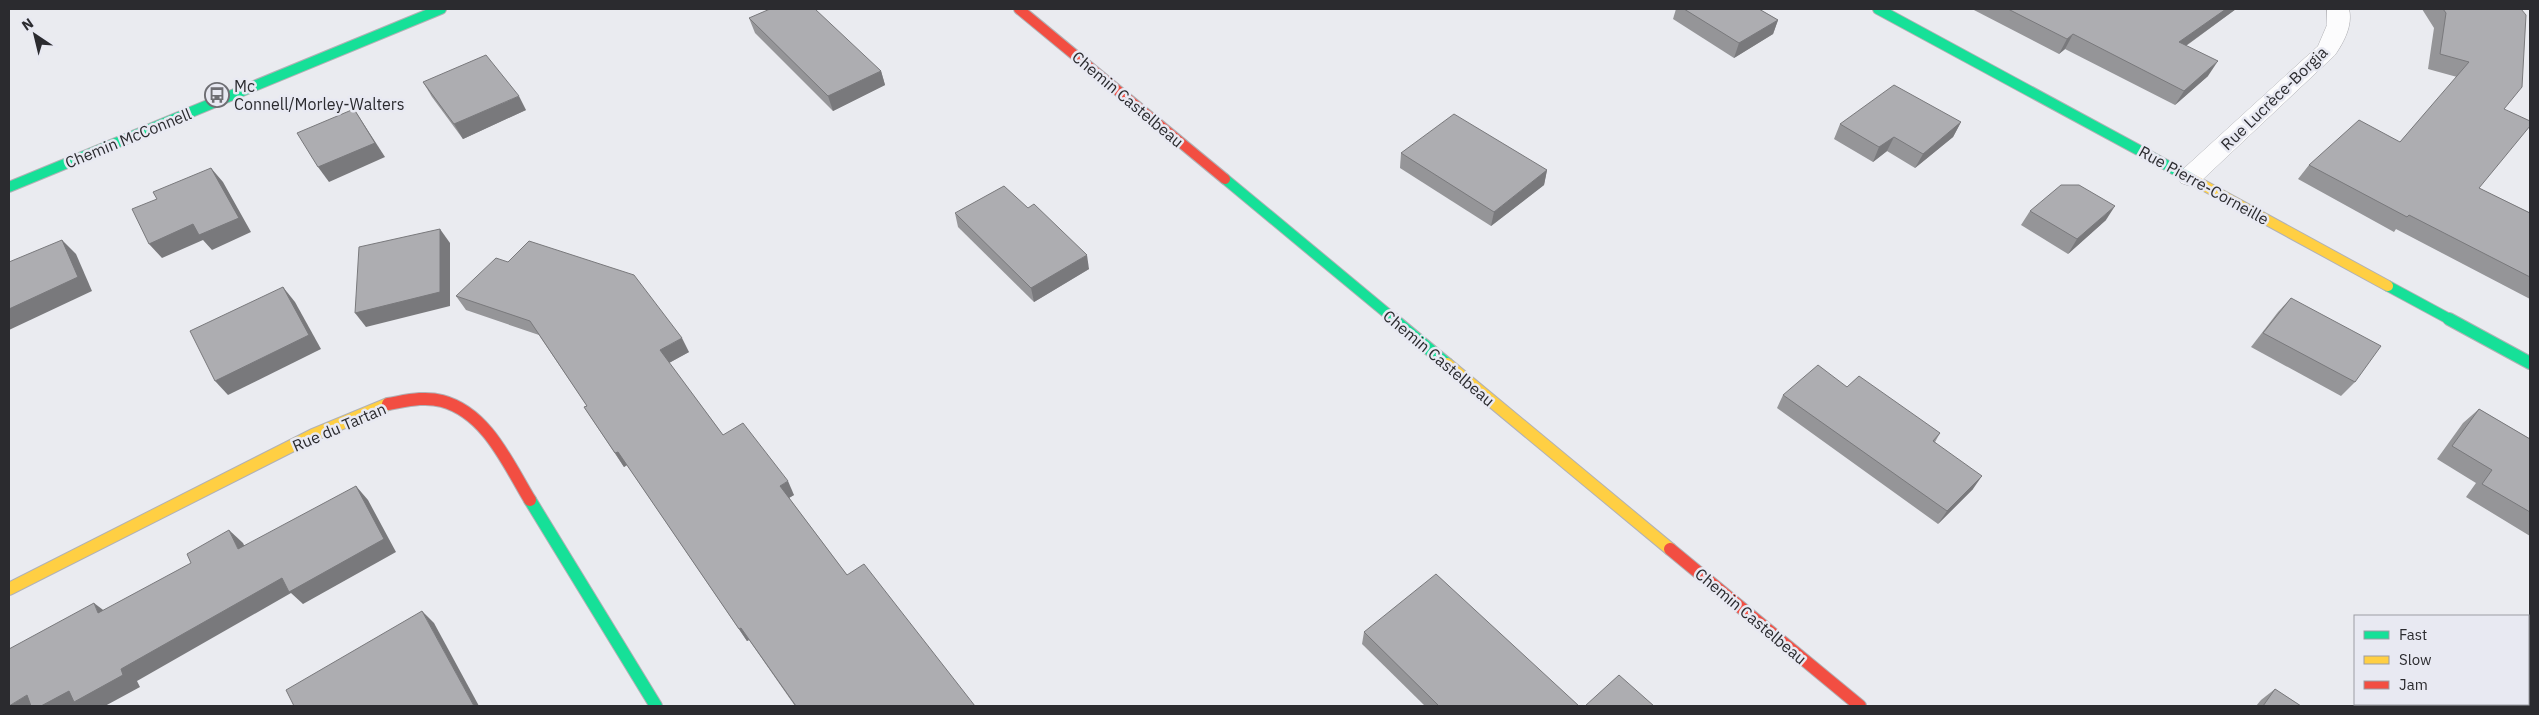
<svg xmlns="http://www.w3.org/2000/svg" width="2539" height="715" viewBox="0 0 2539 715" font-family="'IBM Plex Sans',sans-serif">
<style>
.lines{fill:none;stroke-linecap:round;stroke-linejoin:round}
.street-casing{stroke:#b1b1b5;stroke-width:1}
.fast-far1-casing{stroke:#b1b1b5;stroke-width:12}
.fast-casing{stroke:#b1b1b5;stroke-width:14}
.slow-far1-casing{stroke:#b1b1b5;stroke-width:12}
.slow-casing{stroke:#b1b1b5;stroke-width:14}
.jam-far1-casing{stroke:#b1b1b5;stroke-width:12}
.jam-casing{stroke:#b1b1b5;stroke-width:14}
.street{fill:#fcfcfd;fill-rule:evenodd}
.fast-far1{stroke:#16e098;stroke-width:10}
.fast{stroke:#16e098;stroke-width:12}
.slow-far1{stroke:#ffcf43;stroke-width:10}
.slow{stroke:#ffcf43;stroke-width:12}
.jam-far1{stroke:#f24e42;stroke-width:10}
.jam{stroke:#f24e42;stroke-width:12}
.wall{fill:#959598}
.shaded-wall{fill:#79797c}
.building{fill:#adadb1;stroke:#79797c}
.labels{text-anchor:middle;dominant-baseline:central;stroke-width:5;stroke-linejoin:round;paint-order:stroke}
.poi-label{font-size:16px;fill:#2b2b2f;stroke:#e8e9f2;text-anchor:start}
.street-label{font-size:16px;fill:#2b2b2f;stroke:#e8e9f2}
</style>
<rect width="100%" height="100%" fill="#eaebf0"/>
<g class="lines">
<defs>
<path id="street" d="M2327 9H2349C2353 25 2344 42 2335 55L2199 183 2190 186 2181 183 2178 177 2181 171 2318 46 2327 25Z"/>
<g id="fast-far1">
<path d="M1878 9 2192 179"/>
<path d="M1225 179 1395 320"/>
<path d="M9 187 441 9"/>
<path d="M2388 286 2451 320"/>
</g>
<g id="fast">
<path d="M1393 319 1447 364"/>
<path d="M2449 319 2530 363"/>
<path d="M530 500 656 706"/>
</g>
<path id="slow-far1" d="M2192 179 2388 286"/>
<g id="slow">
<path d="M1447 364 1670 549"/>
<path d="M9 589 313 435 388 404"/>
</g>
<path id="jam-far1" d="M1019 9 1225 179"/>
<g id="jam">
<path d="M388 404C406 401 424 396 442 401 487 413 508 464 530 500"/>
<path d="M1670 549 1860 706"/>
</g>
</defs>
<use href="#street" class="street-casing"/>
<use href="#fast-far1" class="fast-far1-casing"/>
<use href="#fast" class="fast-casing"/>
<use href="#slow-far1" class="slow-far1-casing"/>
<use href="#slow" class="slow-casing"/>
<use href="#jam-far1" class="jam-far1-casing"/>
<use href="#jam" class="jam-casing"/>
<use href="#street" class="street"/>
<use href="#fast-far1" class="fast-far1"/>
<use href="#fast" class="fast"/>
<use href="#slow-far1" class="slow-far1"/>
<use href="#slow" class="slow"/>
<use href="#jam-far1" class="jam-far1"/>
<use href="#jam" class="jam"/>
</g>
<g class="wall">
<path d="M1676 9H1759L1778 20 1773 34 1734 58 1673 19Z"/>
<path d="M1972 9H2236L2186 46 2208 76 2175 105 2065 49 2059 54Z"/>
<path d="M2422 9H2521L2504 109 2479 188 2530 213V299L2396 229 2394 232 2298 179 2309 165 2400 142 2457 77 2428 69 2434 28Z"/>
<path d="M749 18 881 71 885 85 833 111 755 33Z"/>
<path d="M423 82 526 110 463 139 432 97Z"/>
<path d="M1961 122 1953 137 1915 168 1887 151 1873 162 1834 139 1840 124Z"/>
<path d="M1401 153 1547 170 1544 185 1491 226 1400 168Z"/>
<path d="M1028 208 1089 269 1034 302 958 227 955 213Z"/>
<path d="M2030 211 2106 220 2068 254 2021 225Z"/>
<path d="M456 296 689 352 669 363 723 435 794 495 789 498 847 575 975 706H795L749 640 747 641 627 465 624 467 584 407 587 406 539 335 466 310Z"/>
<path d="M2291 298 2355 382 2341 396 2251 347 2278 312Z"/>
<path d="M1847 387 1940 433 1935 442 1973 489 1938 524 1777 408 1783 395Z"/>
<path d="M2479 409 2530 439V536L2466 497 2476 483 2437 459 2463 423Z"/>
<path d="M1364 632 1579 706H1425L1362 644Z"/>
<path d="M2275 689 2301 706H2256L2261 700Z"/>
</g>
<g class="shaded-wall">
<path d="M2226 9H2236L2170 57 2179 42Z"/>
<path d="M1778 20 1773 34 1734 58 1739 43Z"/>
<path d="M2073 34 2065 49 2059 54 2067 39Z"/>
<path d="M2218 61 2208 76 2175 105 2184 91Z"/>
<path d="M881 71 885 85 833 111 828 96Z"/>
<path d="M519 96 526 110 463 139 454 124Z"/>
<path d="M354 109 385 157 329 182 318 167Z"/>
<path d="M1961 122 1953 137 1915 168 1923 154Z"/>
<path d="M1894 137 1887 151 1873 162 1879 147Z"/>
<path d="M211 168 223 182 251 232 212 250 203 240 162 258 149 244Z"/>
<path d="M1547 170 1544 185 1491 226 1494 212Z"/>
<path d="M2115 206 2106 220 2068 254 2077 239Z"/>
<path d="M440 229 450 243V306L366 327 355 313Z"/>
<path d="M62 240 76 254 92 291 9 330V309Z"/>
<path d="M1087 255 1089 269 1034 302 1031 288Z"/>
<path d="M283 287 295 302 321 349 228 395 215 381Z"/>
<path d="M682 338 689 352 667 364 660 350Z"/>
<path d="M618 452 627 465 624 467 615 453Z"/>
<path d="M1982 476 1973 489 1938 524 1947 511Z"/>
<path d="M788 481 794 495 787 499 780 486Z"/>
<path d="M356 486 368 500 396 552 303 604 291 593 137 681 140 687 105 706H9L27 695 69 691 121 669Z"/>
<path d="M229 530 243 543 252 562 238 549Z"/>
<path d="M94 603 111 616 98 613Z"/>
<path d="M422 611 434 623 479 706H474Z"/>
<path d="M741 628 749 640 747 641 739 629Z"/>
</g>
<g class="building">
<path d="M770 9H815L881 71 828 96 749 18Z"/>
<path d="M1684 9H1759L1778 20 1739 43Z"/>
<path d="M2008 9H2226L2179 42 2218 61 2184 91 2073 34 2067 39Z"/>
<path d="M2443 9H2521L2526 15 2522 87 2504 109 2530 121V126L2479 188 2530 213V277L2409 215 2407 217 2309 165 2359 120 2400 142 2469 62 2440 54 2446 13Z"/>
<path d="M486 55 519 96 454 124 423 82Z"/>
<path d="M1894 85 1961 122 1923 154 1894 137 1879 147 1840 124Z"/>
<path d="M354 109 375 143 318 167 297 133Z"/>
<path d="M1454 114 1547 170 1494 212 1401 153Z"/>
<path d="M211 168 239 218 199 235 193 224 149 244 132 209 157 199 153 192Z"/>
<path d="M2061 185H2079L2115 206 2077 239 2030 211Z"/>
<path d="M1004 186 1028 208 1034 204 1087 255 1031 288 955 213Z"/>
<path d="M440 229V292L355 313 359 247Z"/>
<path d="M62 240 78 277 9 309V262Z"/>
<path d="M529 241 634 275 682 338 660 350 723 435 743 423 788 481 780 486 847 575 864 564 975 706H796L741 628 739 629 618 452 615 453 584 407 587 406 530 321 456 296 496 258 508 262Z"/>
<path d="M283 287 309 335 215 381 190 331Z"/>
<path d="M2291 298 2381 346 2355 382 2263 333Z"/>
<path d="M1818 365 1847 387 1859 376 1940 433 1933 441 1982 476 1947 511 1783 395Z"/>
<path d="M2479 409 2530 439V512L2482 484 2492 470 2452 446Z"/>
<path d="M356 486 384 539 289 592 282 578 121 669 123 675 74 702 69 691 41 706H31L27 695 9 706V649L94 603 98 613 191 563 187 554 229 530 238 549Z"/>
<path d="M1436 574 1579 706H1436L1438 705 1364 632Z"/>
<path d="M422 611 474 706H294L286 690Z"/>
<path d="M1619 675 1654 706H1585Z"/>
<path d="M2275 689 2301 706H2263Z"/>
</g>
<defs>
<symbol id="bus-ring" viewBox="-11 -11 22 22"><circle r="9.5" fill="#e8e9f2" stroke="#6e6e73" stroke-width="1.5"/><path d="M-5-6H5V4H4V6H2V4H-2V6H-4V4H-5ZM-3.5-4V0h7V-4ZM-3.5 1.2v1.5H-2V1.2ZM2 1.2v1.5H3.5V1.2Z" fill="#6e6e73"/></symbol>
</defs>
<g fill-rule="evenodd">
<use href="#bus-ring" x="203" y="81" width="28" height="28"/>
</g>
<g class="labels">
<g class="poi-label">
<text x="234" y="86">Mc<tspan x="234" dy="18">Connell/Morley-Walters</tspan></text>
</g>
<g class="street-label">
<text transform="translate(2274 98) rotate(-44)">Rue Lucrèce-Borgia</text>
<text transform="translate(1128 99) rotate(40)">Chemin Castelbeau</text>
<text transform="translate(128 138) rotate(-22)">Chemin McConnell</text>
<text transform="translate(2204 185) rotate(29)">Rue Pierre-Corneille</text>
<text transform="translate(1439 358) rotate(40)">Chemin Castelbeau</text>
<text transform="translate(339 427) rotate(-23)">Rue du Tartan</text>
<text transform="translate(1751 616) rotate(40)">Chemin Castelbeau</text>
</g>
</g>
<rect width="2539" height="715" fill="none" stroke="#2b2b2f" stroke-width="20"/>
<rect x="2354" y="615" width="175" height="90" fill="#e8e9f2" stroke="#9c9da4"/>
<rect x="2364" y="631" width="25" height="8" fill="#16e098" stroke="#9c9da4"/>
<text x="2399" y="640" font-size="15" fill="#2b2b2f">Fast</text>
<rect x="2364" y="656" width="25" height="8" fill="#ffcf43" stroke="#9c9da4"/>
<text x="2399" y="665" font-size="15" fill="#2b2b2f">Slow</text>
<rect x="2364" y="681" width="25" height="8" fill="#f24e42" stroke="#9c9da4"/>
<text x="2399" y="690" font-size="15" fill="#2b2b2f">Jam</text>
<g transform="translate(35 35) rotate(325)" stroke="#e8e9f2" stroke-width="4" paint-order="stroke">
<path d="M0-4L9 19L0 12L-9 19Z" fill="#2b2b2f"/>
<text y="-8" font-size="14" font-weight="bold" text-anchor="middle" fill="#2b2b2f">N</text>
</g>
</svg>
